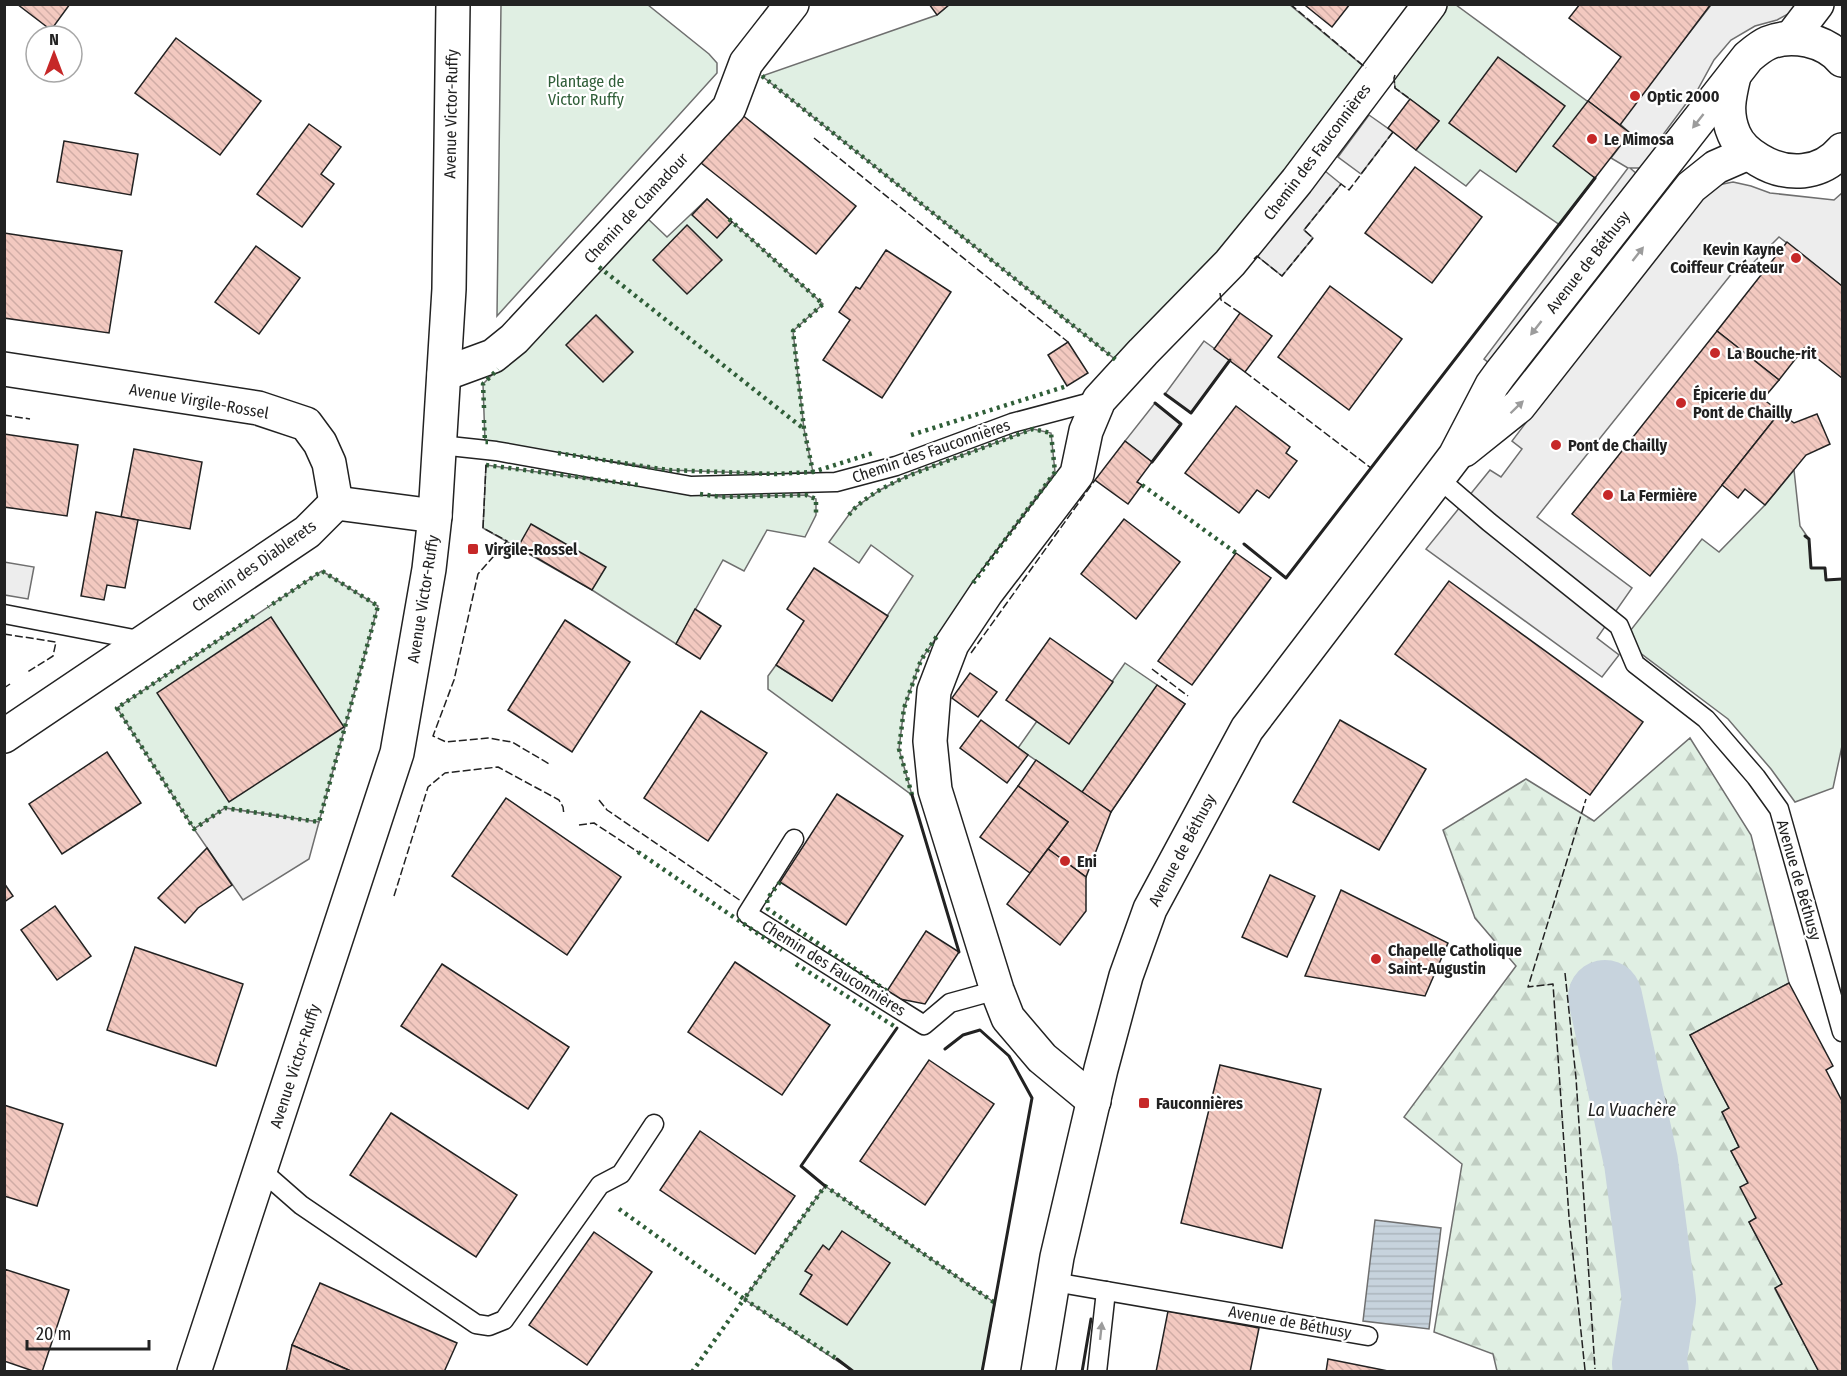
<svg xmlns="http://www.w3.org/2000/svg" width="1847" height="1376" viewBox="0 0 1847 1376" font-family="'Fira Sans Condensed',sans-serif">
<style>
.green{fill:#e0efe3;stroke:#6f6f6f;stroke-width:1.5}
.forest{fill:url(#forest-firs);stroke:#6f6f6f;stroke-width:1.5}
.parking{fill:#ededed;stroke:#6f6f6f;stroke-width:1.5}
.water{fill:url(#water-rules);stroke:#6f6f6f;stroke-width:1.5}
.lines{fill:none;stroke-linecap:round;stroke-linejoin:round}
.river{stroke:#c7d3dd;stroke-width:74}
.building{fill:url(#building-back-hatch);stroke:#222;stroke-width:1.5}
.lane-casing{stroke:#222;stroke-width:21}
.street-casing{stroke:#222;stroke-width:36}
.secondary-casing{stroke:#222;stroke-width:36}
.lane{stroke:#fff;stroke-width:18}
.street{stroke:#fff;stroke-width:33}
.secondary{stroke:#fff;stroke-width:33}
.hedge{stroke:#2f5e38;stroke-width:4.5;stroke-dasharray:3 4.5;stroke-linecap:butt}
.fence{stroke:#222;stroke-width:1.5;stroke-dasharray:8 3;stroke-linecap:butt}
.wall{stroke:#222;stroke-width:3}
.oneway{fill:#9c9c9c}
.poi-dot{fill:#c62828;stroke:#fff;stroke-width:2}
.labels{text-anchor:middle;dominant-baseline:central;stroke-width:4.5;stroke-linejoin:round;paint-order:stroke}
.park-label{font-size:16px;fill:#2f5e38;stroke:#fff}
.poi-label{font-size:16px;font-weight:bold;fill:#222;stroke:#fff;text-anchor:start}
.street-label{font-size:16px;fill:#222;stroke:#fff}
.water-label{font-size:18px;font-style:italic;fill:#222;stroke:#fff}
</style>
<defs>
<pattern id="forest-firs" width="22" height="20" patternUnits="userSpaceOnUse" patternTransform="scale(1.5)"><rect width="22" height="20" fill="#e0efe3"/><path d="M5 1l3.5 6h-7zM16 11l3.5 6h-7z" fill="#c0cdc2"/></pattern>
<pattern id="water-rules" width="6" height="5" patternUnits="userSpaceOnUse" patternTransform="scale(1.5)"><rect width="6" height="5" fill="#c7d3dd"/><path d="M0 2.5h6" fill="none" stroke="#abb5bd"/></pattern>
<pattern id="building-back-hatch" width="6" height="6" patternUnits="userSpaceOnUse" patternTransform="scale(1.5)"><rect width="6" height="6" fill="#f3c9c0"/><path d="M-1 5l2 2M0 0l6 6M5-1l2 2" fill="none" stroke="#d0aca5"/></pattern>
</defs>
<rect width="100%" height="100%" fill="#fff"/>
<g class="green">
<path d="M950 4 1290 5 1368 70 1254 221 1116 360 762 76 937 15Z"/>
<path d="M501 5H648L709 54 717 63V73L497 316Z"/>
<path d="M1446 5H1456L1617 123 1583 168 1595 178 1560 225 1480 170 1466 186 1416 150 1439 121 1395 88 1394 78Z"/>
<path d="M707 199 823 304 793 331 804 429 813 472 775 474 668 470 485 442 483 384 647 218 667 237Z"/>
<path d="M1033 429 1051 433 1055 472 987 563 921 660 904 708 899 749 912 795 768 689V676L776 665 832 701 913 576 871 545 859 563 829 542 853 509 880 490 911 474Z"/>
<path d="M486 465 722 497 806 495 816 499V515L805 537 767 530 744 571 723 560 676 644 592 590 483 528Z"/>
<path d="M1794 470 1800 526 1809 539 1811 568H1825L1826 580 1842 579V746L1833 788 1795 802 1771 769 1728 719 1623 640 1702 539 1719 552 1765 505Z"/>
<path d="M322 571 378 606 319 822 225 808 194 829 117 708Z"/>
<path d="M1125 663 1185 704 1111 812 1018 748 1037 721 1069 743Z"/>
<path d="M825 1186 995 1303 982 1371 854 1372 744 1299Z"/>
</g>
<path class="forest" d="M1690 738 1751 835 1789 983 1690 1035 1729 1108 1722 1112 1739 1147 1731 1151 1748 1183 1756 1218 1749 1222 1782 1284 1775 1289 1819 1371H1497L1493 1354 1434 1332 1462 1164 1404 1117 1516 966 1475 918 1443 830 1526 779 1594 821Z"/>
<g class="parking">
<path d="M1711 5H1797L1790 13 1777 20 1755 26 1731 40 1714 60 1698 89 1688 101 1659 140 1652 158 1645 168H1630L1637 174 1493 366 1484 359 1628 168 1611 158 1630 133 1619 123Z"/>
<path d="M1369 115 1393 132 1361 174 1338 157Z"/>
<path d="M1325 171 1341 184 1304 230 1313 238 1282 276 1257 256Z"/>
<path d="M1733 182 1751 186 1770 193 1834 200 1842 193V286L1779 237 1749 267 1741 262 1537 517 1632 588 1597 638 1619 655 1602 677 1426 549 1490 470 1501 477 1522 449 1512 441 1682 218 1713 186Z"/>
<path d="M1204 341 1230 360 1191 413 1165 394Z"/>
<path d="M1155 403 1181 424 1152 462 1125 441Z"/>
<path d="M4 562 34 567 28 599 5 595Z"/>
<path d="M225 808 319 822 309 859 243 900 194 829Z"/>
</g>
<g class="water">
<path d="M1618 1053 1645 1070 1666 1100 1668 1136 1661 1153 1641 1162 1626 1152 1600 1124 1595 1063Z"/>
<path d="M1375 1220 1441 1228 1429 1329 1363 1321Z"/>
</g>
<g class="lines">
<path class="river" d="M1605 997 1641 1162 1659 1300 1649 1364 1652 1372"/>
</g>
<g class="building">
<path d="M17 4H70L51 30Z"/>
<path d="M929 4H950L937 15Z"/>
<path d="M1308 4H1350L1332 27 1306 6Z"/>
<path d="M1580 4H1711L1620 125 1588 101 1621 57 1569 18Z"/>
<path d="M176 38 261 101 220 155 135 93Z"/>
<path d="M1498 57 1565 106 1516 172 1449 123Z"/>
<path d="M1410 99 1439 121 1416 150 1388 128Z"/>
<path d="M1588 101 1630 133 1595 178 1553 146Z"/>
<path d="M741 114 856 206 816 254 701 163Z"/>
<path d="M309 124 341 147 321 174 334 184 302 227 257 194Z"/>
<path d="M64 141 138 154 131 195 57 182Z"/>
<path d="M1415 167 1482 217 1432 283 1365 233Z"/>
<path d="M707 199 732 222 717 238 692 215Z"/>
<path d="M687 225 722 260 687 294 653 260Z"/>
<path d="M4 233 122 251 109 333 4 318Z"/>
<path d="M1787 242 1842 286V378L1804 348 1779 380 1717 331Z"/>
<path d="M256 246 300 278 259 334 215 302Z"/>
<path d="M886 250 951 292 882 398 823 360 850 320 839 312 856 287 860 289Z"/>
<path d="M1330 286 1402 339 1349 410 1278 357Z"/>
<path d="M1240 313 1272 336 1245 372 1214 349Z"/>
<path d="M596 315 633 352 603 382 566 345Z"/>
<path d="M1717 331 1779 380 1763 399 1780 412 1650 576 1572 514Z"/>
<path d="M1068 342 1088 373 1067 386 1048 355Z"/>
<path d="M1236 406 1290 447 1286 453 1297 461 1269 498 1257 490 1239 513 1185 473Z"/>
<path d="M1780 412 1794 423 1817 414 1830 444 1806 455 1765 505 1745 489 1738 498 1722 485Z"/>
<path d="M4 434 78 445 67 516 4 507Z"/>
<path d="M1125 441 1152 462 1137 482 1142 485 1128 504 1095 480Z"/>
<path d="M134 449 202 462 190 529 121 517Z"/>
<path d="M96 512 138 520 125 588 107 585 104 600 81 596Z"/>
<path d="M1124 519 1180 562 1136 619 1081 574Z"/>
<path d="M531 524 606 567 592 590 518 547Z"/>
<path d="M1236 553 1271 578 1192 685 1158 661Z"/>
<path d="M814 568 888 616 832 701 776 665 804 621 787 609Z"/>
<path d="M1449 581 1643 722 1590 795 1395 654Z"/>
<path d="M695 609 721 626 700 659 676 644Z"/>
<path d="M271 617 344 727 229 802 157 693Z"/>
<path d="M565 620 630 662 572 752 508 710Z"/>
<path d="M1050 638 1113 682 1069 744 1006 700Z"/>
<path d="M970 673 997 692 978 717 952 698Z"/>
<path d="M1157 685 1185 704 1111 812 1082 792Z"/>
<path d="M701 711 767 753 708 841 644 798Z"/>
<path d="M981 720 1028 755 1007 783 960 748Z"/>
<path d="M1340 720 1426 769 1379 850 1293 802Z"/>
<path d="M107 752 141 803 62 854 29 804Z"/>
<path d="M1036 760 1111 812 1086 877 1048 849 1068 822 1018 786Z"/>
<path d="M1018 786 1068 822 1030 873 980 837Z"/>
<path d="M837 794 903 836 846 925 780 882Z"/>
<path d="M506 798 621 877 567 955 452 876Z"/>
<path d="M207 848 232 885 198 908 185 923 158 898Z"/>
<path d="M1048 849 1086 877V911L1060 945 1007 904Z"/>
<path d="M1270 875 1315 896 1287 957 1242 937Z"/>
<path d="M4 883 13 896 4 902Z"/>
<path d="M1341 890 1448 943 1425 996 1305 976Z"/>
<path d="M55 906 91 956 57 980 21 930Z"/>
<path d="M926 931 959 952 925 1004 900 999 887 991Z"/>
<path d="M135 947 243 984 216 1066 107 1030Z"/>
<path d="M735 962 830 1025 782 1095 688 1032Z"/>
<path d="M442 964 569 1047 528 1109 401 1026Z"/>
<path d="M1789 983 1833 1066 1826 1070 1842 1101V1372H1819L1775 1288 1782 1284 1749 1222 1756 1218 1740 1187 1748 1183 1731 1151 1739 1147 1722 1112 1729 1108 1690 1035Z"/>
<path d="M929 1060 994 1104 925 1205 860 1161Z"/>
<path d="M1220 1065 1321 1089 1282 1248 1181 1223Z"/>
<path d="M4 1105 63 1124 37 1206 4 1196Z"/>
<path d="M391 1113 517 1195 476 1257 350 1175Z"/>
<path d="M700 1131 795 1196 755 1254 660 1190Z"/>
<path d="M842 1231 890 1263 847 1325 800 1294 812 1275 805 1271 823 1245 829 1250Z"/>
<path d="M594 1232 652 1272 587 1365 529 1325Z"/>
<path d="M4 1269 69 1290 42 1372H36L4 1361Z"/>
<path d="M320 1283 457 1343 444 1372H353L292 1345Z"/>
<path d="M1168 1311 1259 1328 1250 1372H1156Z"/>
<path d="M292 1345 353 1372H286Z"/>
<path d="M1328 1359 1393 1372H1326Z"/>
</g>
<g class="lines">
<defs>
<g id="lane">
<path d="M440 445 496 451 691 486 836 482 896 466 1012 423 1099 400"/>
<path d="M1438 478 1489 522 1619 626 1635 664 1706 719 1756 777 1779 809 1842 1032"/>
<path d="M4 614 144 641"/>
<path d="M794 839 747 914 924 1025 950 1003 997 990"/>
<path d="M261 1170 301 1205 476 1324 489 1326 504 1320 600 1185 621 1174 654 1124"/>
<path d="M1054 1282 1368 1336"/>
<path d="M1097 1372 1106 1291"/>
</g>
<g id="street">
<path d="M4 369 258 408 306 424 320 443 329 463 336 503"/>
<path d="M444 374 493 356 514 339 729 108 746 63 792 4"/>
<path d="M336 503 435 516"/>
<path d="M4 736 307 532 336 503"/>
<path d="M1094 1101 1042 1058 1008 1018 997 990 935 790 930 741 934 691 952 644 986 593 1077 474 1086 431 1099 400 1143 352 1230 263 1297 181 1430 4"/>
</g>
<g id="secondary">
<path d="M1791 38 1817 4"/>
<path d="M1734 76C1729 97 1725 113 1734 134 1739 146 1749 154 1759 160 1787 177 1821 175 1842 150"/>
<path d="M1464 450 1519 406 1691 187 1716 167 1748 153"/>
<path d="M194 1372 397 753 429 569 435 516 449 289 453 4"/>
<path d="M1038 1372 1057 1257 1101 1069 1126 976 1150 909 1247 729 1455 456 1492 385 1500 374 1748 57C1754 52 1761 46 1768 43 1792 33 1825 40 1842 60"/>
</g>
</defs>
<use href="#lane" class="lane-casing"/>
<use href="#street" class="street-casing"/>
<use href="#secondary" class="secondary-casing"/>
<use href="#lane" class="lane"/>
<use href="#street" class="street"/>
<use href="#secondary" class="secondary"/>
<g class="hedge">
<path d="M762 76 1116 360"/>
<path d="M729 219 823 304 793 331 804 429 813 472"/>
<path d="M599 267 804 429"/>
<path d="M484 408 483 384 498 369"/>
<path d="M484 420 485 442H488"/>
<path d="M911 435 1067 386"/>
<path d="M558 453 668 470 775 474 813 472 873 453"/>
<path d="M486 465 638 485"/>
<path d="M1142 485 1236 553"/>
<path d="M700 494 722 497 806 495 816 499V515"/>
<path d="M849 515C870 487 926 469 958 457 983 448 1008 438 1033 429L1051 433 1055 472 971 586"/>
<path d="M254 616 117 708 194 829 225 808 319 822 378 606 322 571 268 607"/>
<path d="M912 795 899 749 904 708 921 660 939 633"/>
<path d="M638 852 782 950"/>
<path d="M780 882 767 899 768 909 887 991"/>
<path d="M796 964 897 1028"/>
<path d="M619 1209 744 1299 825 1186 995 1303"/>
<path d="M692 1372 744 1299 837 1359"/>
</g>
<g class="fence">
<path d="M1290 4 1366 68"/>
<path d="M1395 75 1394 78 1395 88 1410 99"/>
<path d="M814 138 1068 342"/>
<path d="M1254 259 1257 256 1282 276 1313 238 1304 230 1341 184 1349 190 1393 132"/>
<path d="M1220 293 1221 300 1240 313"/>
<path d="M1245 372 1371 468"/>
<path d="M4 415 30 419"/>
<path d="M486 465 483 528 507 541 478 574 454 680 433 736 446 742 488 738 512 742 551 765"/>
<path d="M4 634 56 642 53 656 26 673"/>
<path d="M971 653 1095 480"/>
<path d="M1152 669 1188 696"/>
<path d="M4 688 10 684"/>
<path d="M599 800 607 810 741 901"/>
<path d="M579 825 594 823 638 852"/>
<path d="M394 896 428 787 445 773 498 767 559 800 563 807 564 815"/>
<path d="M1565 973 1576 1078 1595 1369"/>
<path d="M1585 1370 1569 1217 1553 984 1528 987 1586 799"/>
</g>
<g class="wall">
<path d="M1165 394 1191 413 1230 360"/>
<path d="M1152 462 1181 424 1155 403"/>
<path d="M1805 536 1809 539 1811 568H1825L1826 580 1842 579"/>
<path d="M1244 544 1286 578 1595 178"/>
<path d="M912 795 959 952"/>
<path d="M945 1049 963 1035 980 1030 1009 1056 1032 1098 982 1372"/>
<path d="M825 1186 801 1166 897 1028"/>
<path d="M837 1359 854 1372"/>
<path d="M1082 1372 1091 1319"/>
</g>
</g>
<defs><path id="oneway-solid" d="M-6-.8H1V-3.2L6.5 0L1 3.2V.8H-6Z" transform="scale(1.5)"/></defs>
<g class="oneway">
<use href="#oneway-solid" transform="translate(1698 121) rotate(128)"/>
<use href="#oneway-solid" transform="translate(1638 254) rotate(-52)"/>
<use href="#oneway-solid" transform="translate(1536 328) rotate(128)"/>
<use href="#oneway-solid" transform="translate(1517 407) rotate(-44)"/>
<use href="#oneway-solid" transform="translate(1101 1331) rotate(-84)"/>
</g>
<g class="poi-dot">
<circle cx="1635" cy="96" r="6"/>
<circle cx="1592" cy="139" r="6"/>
<circle cx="1796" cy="258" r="6"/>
<circle cx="1715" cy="353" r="6"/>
<circle cx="1681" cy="403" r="6"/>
<circle cx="1556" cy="445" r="6"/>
<circle cx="1608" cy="495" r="6"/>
<rect x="467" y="543" width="12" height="12" rx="3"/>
<circle cx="1065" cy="861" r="6"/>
<circle cx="1376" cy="959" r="6"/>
<rect x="1138" y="1097" width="12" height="12" rx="3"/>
</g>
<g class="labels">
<g class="park-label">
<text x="586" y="81">Plantage de<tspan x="586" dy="18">Victor Ruffy</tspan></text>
</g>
<g class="poi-label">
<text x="1647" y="96">Optic 2000</text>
<text x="1604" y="139">Le Mimosa</text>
<text x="1784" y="249" text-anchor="end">Kevin Kayne<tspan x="1784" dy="18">Coiffeur Créateur</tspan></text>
<text x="1727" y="353">La Bouche-rit</text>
<text x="1693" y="394">Épicerie du<tspan x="1693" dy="18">Pont de Chailly</tspan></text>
<text x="1568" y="445">Pont de Chailly</text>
<text x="1620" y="495">La Fermière</text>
<text x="485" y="549">Virgile-Rossel</text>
<text x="1077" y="861">Eni</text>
<text x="1388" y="950">Chapelle Catholique<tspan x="1388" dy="18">Saint-Augustin</tspan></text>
<text x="1156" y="1103">Fauconnières</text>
</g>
<g class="street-label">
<text transform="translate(451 114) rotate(-89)">Avenue Victor-Ruffy</text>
<text transform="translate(1317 152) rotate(-53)">Chemin des Fauconnières</text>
<text transform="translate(636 208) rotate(-47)">Chemin de Clamadour</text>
<text transform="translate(1588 262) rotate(-52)">Avenue de Béthusy</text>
<text transform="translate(199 401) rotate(10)">Avenue Virgile-Rossel</text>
<text transform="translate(931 451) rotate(-19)">Chemin des Fauconnières</text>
<text transform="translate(254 566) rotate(-35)">Chemin des Diablerets</text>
<text transform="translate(423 599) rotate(-81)">Avenue Victor-Ruffy</text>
<text transform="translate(1182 850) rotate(-62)">Avenue de Béthusy</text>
<text transform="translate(1799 880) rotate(74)">Avenue de Béthusy</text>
<text transform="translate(834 968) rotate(32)">Chemin des Fauconnières</text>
<text transform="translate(295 1066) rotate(-72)">Avenue Victor-Ruffy</text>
<text transform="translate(1290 1322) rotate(10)">Avenue de Béthusy</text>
</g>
<g class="water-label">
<text x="1632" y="1110">La Vuachère</text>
</g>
</g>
<rect width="1847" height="1376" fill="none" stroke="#222222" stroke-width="12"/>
<g transform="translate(54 54)"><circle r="28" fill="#ffffff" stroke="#a7a7a7" stroke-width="1.5"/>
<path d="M0-4.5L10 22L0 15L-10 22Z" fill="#c62828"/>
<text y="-9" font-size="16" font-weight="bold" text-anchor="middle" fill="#222222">N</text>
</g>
<path d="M27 1340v9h122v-9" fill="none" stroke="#222222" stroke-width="3"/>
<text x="36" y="1340" font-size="18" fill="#222222" stroke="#ffffff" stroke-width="4.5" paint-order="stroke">20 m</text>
</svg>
